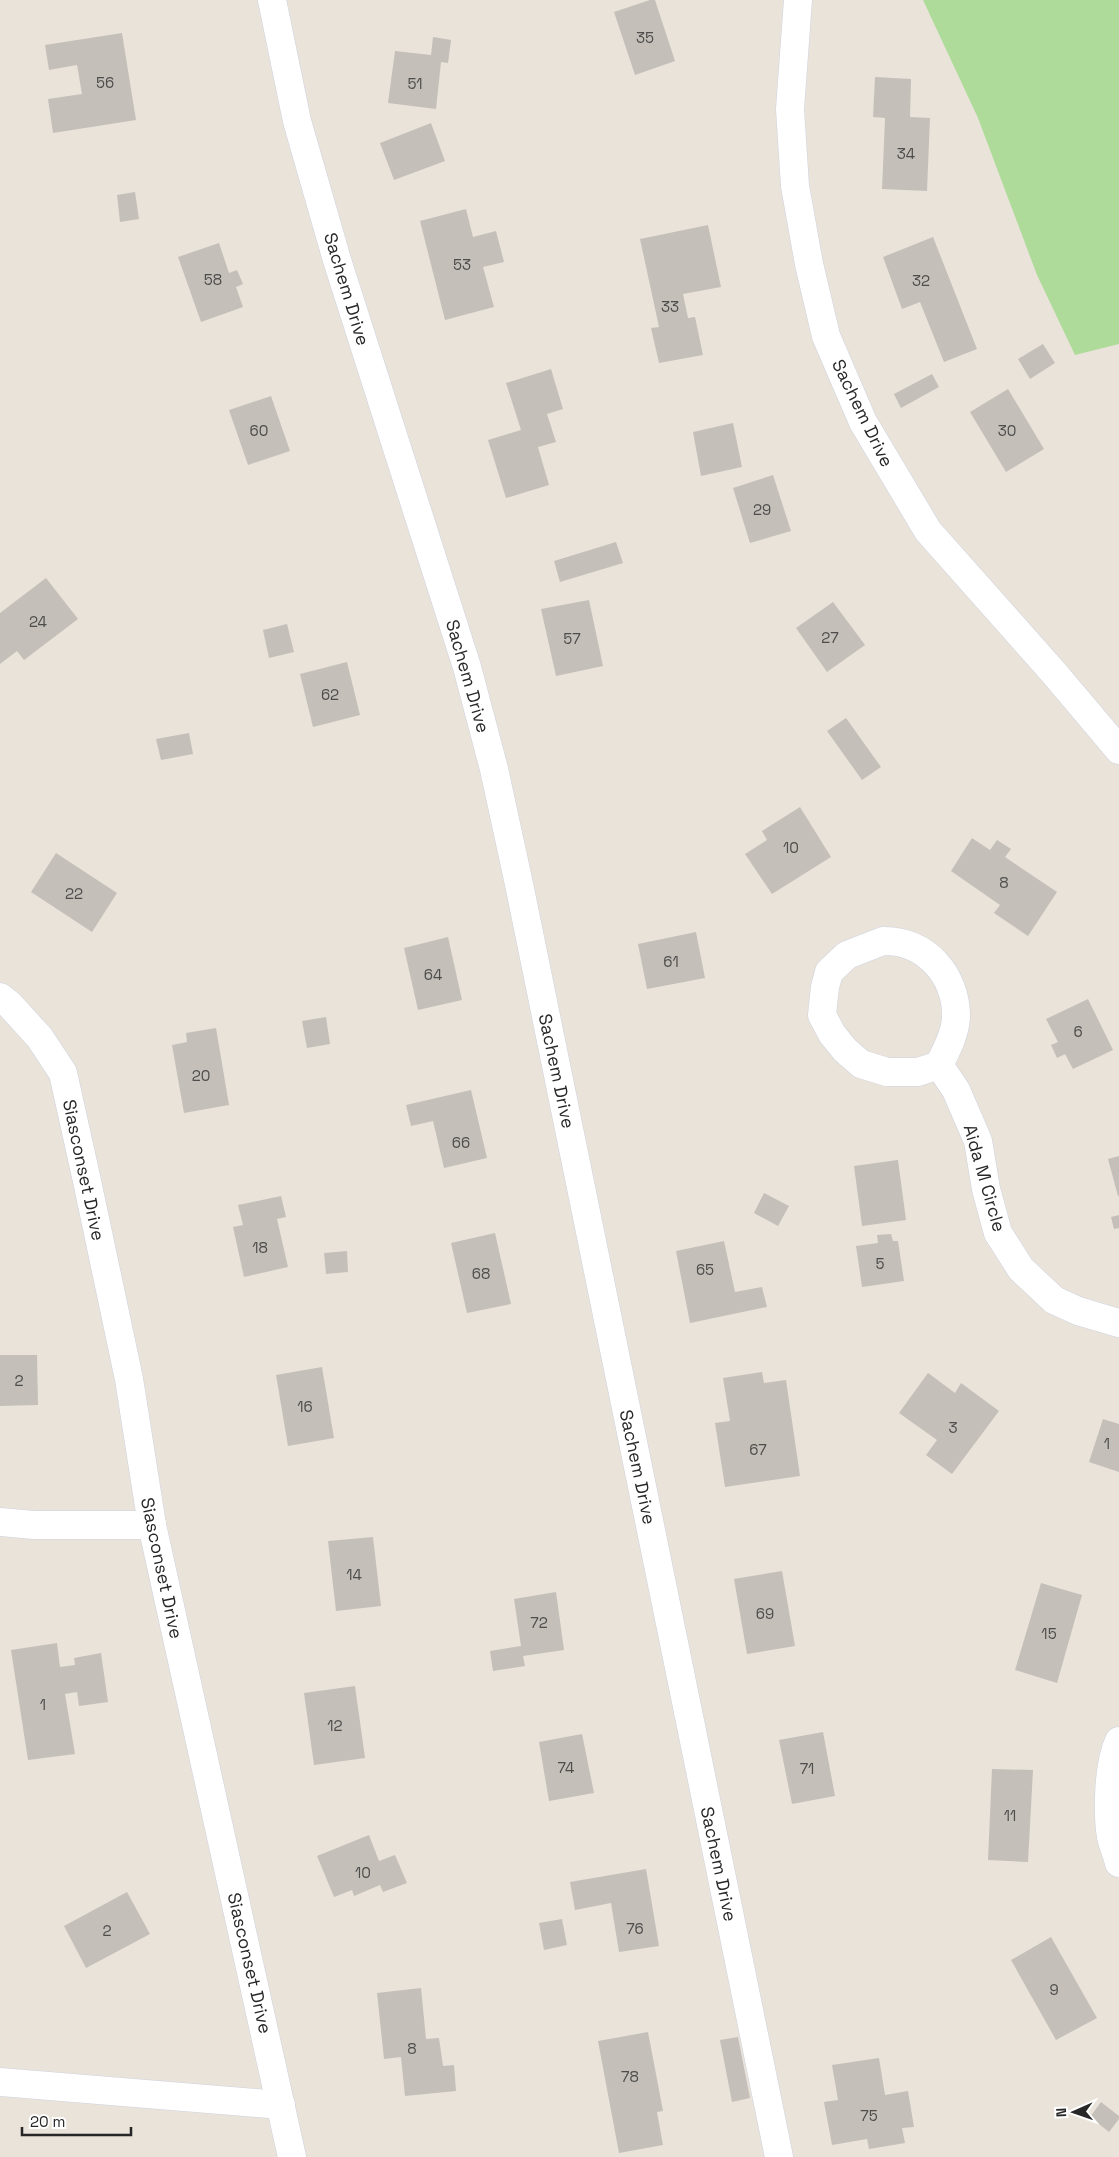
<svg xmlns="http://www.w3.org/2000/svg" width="1119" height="2157" viewBox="0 0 1119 2157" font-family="'Space Grotesk',sans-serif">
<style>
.green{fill:#aedb9a}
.building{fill:#c4bfb9}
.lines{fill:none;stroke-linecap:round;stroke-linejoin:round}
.minor-casing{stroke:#cfd2df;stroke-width:29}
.minor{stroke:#fff;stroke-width:28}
.labels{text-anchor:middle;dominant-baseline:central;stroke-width:5;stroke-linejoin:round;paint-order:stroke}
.number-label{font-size:15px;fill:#4e4d4c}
.street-label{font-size:18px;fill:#272727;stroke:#fff}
</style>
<rect width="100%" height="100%" fill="#e9e3da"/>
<path class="green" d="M923 0H1119V344L1075 355 1037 275 978 118Z"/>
<g class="building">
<path d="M650 0H655L675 61 635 75 614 12Z"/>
<path d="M122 33 136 120 53 133 48 99 82 94 77 65 49 70 45 45Z"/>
<path d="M433 37 451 40 448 63 441 62 436 109 388 103 395 51 431 55Z"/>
<path d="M875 77 911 79 910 117 930 118 927 191 882 189 885 118 873 117Z"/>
<path d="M431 123 445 161 394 180 380 143Z"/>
<path d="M135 192 139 219 120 222 117 195Z"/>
<path d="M466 209 473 237 496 231 504 262 483 267 494 307 445 320 420 221Z"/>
<path d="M708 225 721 287 683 294 688 318 695 317 703 355 659 363 651 328 659 327 640 239Z"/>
<path d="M933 237 977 349 944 362 920 302 902 309 883 257Z"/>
<path d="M219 243 229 273 237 270 243 284 236 287 243 307 201 322 178 257Z"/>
<path d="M1043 344 1055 363 1030 379 1018 359Z"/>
<path d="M551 369 563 409 547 414 556 442 538 447 549 485 506 498 488 440 521 430 506 383Z"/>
<path d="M932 374 939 387 901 408 894 394Z"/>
<path d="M1008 389 1044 449 1006 472 970 412Z"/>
<path d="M271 396 290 451 248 465 229 410Z"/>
<path d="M733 423 742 467 701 476 693 432Z"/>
<path d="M773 475 791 531 750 543 733 488Z"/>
<path d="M616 542 623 563 560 582 554 561Z"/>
<path d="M46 578 78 619 24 660 17 651 0 664V613Z"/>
<path d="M589 600 603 666 556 676 541 609Z"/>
<path d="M833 602 865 645 827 672 796 628Z"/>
<path d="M287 624 294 652 269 658 263 630Z"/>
<path d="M347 662 360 715 313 727 300 674Z"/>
<path d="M846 718 881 767 862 780 827 731Z"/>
<path d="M189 733 193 754 161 760 156 739Z"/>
<path d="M800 807 831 857 772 894 745 854 767 840 762 831Z"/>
<path d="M972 838 990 850 997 840 1011 849 1005 857 1057 892 1028 936 994 913 1000 905 951 871Z"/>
<path d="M56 853 117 893 92 932 31 892Z"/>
<path d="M696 932 705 978 647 989 638 944Z"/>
<path d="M448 937 462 1000 418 1010 404 948Z"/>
<path d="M1088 999 1113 1050 1073 1069 1065 1054 1057 1058 1051 1045 1058 1042 1046 1019Z"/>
<path d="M326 1017 330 1044 307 1048 302 1021Z"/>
<path d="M216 1028 229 1105 184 1113 172 1045 187 1042 186 1033Z"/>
<path d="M471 1090 487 1158 444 1168 433 1121 411 1126 406 1105Z"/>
<path d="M1119 1156V1196H1118L1108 1159Z"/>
<path d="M898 1160 906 1220 862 1226 854 1166Z"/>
<path d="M764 1193 789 1206 778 1226 754 1213Z"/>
<path d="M281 1196 286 1217 277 1219 288 1267 244 1277 233 1227 243 1225 238 1205Z"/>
<path d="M1119 1215V1228L1114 1229 1111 1217Z"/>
<path d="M495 1233 511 1304 467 1313 451 1243Z"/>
<path d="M891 1234 893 1241H898L904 1281 862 1287 856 1246 878 1243 877 1235Z"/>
<path d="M724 1241 735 1292 762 1287 767 1307 690 1323 676 1251Z"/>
<path d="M347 1251 348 1272 326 1274 324 1253Z"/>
<path d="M0 1355H37L38 1405 0 1406Z"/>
<path d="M322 1367 334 1438 288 1446 276 1375Z"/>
<path d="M762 1372 764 1383 786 1380 800 1476 725 1487 715 1423 730 1421 723 1378Z"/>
<path d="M928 1373 955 1393 961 1383 999 1411 952 1474 926 1455 937 1440 899 1413Z"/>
<path d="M1103 1419 1119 1424V1472L1089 1462Z"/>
<path d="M373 1537 381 1606 336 1611 328 1541Z"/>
<path d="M782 1571 795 1646 747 1654 734 1579Z"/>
<path d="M1041 1583 1082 1595 1057 1683 1015 1670Z"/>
<path d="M556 1592 564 1650 523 1656 525 1666 493 1671 490 1651 521 1646 514 1599Z"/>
<path d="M57 1643 60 1667 75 1665 74 1658 101 1653 108 1702 79 1706 77 1692 65 1694 75 1754 28 1760 11 1650Z"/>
<path d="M355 1686 365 1758 314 1765 304 1693Z"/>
<path d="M823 1732 835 1796 792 1804 779 1740Z"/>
<path d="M582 1734 594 1793 549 1801 539 1742Z"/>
<path d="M992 1769 1033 1770 1028 1862 988 1860Z"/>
<path d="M369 1835 379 1861 395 1855 407 1883 383 1892 380 1885 354 1896 352 1890 334 1897 317 1856Z"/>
<path d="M646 1869 659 1946 619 1952 611 1903 575 1910 570 1882Z"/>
<path d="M127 1892 150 1934 86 1968 64 1926Z"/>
<path d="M562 1919 567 1945 544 1950 539 1923Z"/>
<path d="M1051 1937 1097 2018 1056 2040 1011 1960Z"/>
<path d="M421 1988 426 2039 439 2038 443 2066 454 2065 456 2091 405 2096 401 2057 384 2059 377 1993Z"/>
<path d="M648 2032 663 2111 657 2112 663 2145 619 2153 598 2041Z"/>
<path d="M738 2037 750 2098 732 2102 720 2040Z"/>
<path d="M879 2058 885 2095 908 2091 914 2127 902 2128 905 2143 869 2149 867 2139 832 2145 824 2102 838 2100 832 2065Z"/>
<path d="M1101 2102 1119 2116V2119L1109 2132 1090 2117Z"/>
</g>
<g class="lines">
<defs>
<g id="minor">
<path d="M272 0 297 121 337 260 467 667 494 769 519 884 779 2157"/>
<path d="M798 0 790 109 795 186 809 264 826 336 863 422 928 531 1054 673 1119 750"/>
<path d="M883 941C926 940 957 976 956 1018 955 1034 946 1051 939 1065L918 1072H887L861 1064 845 1050 832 1034 822 1015 825 987 829 972 847 955Z"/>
<path d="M0 997 10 1005 40 1038 63 1073 87 1181 129 1379 152 1525 292 2157"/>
<path d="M939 1065 956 1090 978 1141 986 1189 998 1233 1021 1269 1054 1300 1078 1311 1119 1323"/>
<path d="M0 1522 34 1525H152"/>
<path d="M1119 1741C1108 1764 1107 1812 1111 1837 1113 1846 1117 1854 1119 1863"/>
<path d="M0 2082 281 2105"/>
</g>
</defs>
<use href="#minor" class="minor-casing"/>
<use href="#minor" class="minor"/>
</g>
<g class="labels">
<g class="number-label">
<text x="645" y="37">35</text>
<text x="105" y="82">56</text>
<text x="415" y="83">51</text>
<text x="906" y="153">34</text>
<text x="462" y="264">53</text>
<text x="213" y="279">58</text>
<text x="921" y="280">32</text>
<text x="670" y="306">33</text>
<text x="259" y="430">60</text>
<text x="1007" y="430">30</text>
<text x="762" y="509">29</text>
<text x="38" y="621">24</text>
<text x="830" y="637">27</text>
<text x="572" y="638">57</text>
<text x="330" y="694">62</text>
<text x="791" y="847">10</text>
<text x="1004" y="882">8</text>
<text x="74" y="893">22</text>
<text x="671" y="961">61</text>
<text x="433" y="974">64</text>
<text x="1078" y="1031">6</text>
<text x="201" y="1075">20</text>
<text x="461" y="1142">66</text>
<text x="260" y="1247">18</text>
<text x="880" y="1263">5</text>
<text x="705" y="1269">65</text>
<text x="481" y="1273">68</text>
<text x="19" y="1380">2</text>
<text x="305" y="1406">16</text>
<text x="953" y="1427">3</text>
<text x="1107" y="1443">1</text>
<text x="758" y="1449">67</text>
<text x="354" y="1574">14</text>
<text x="765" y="1613">69</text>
<text x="539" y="1622">72</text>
<text x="1049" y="1633">15</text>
<text x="43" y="1704">1</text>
<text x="335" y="1725">12</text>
<text x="566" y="1767">74</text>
<text x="807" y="1768">71</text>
<text x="1010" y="1815">11</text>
<text x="363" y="1872">10</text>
<text x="635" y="1928">76</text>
<text x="107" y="1930">2</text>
<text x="1054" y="1989">9</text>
<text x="412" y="2048">8</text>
<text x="630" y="2076">78</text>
<text x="869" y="2115">75</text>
</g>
<g class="street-label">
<text transform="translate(347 289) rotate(73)">Sachem Drive</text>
<text transform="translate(863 413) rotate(64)">Sachem Drive</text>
<text transform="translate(468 676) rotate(74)">Sachem Drive</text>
<text transform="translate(557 1071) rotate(78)">Sachem Drive</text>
<text transform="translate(84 1170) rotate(78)">Siasconset Drive</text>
<text transform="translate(985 1178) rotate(74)">Aida M Circle</text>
<text transform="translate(638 1467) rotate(78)">Sachem Drive</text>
<text transform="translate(162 1568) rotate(78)">Siasconset Drive</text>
<text transform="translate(719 1864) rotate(78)">Sachem Drive</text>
<text transform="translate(250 1963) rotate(77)">Siasconset Drive</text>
</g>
</g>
<g transform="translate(1074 2112) rotate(268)" stroke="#ffffff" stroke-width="4" paint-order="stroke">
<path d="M0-4L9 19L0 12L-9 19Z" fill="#272727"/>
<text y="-8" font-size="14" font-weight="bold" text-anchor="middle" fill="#272727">N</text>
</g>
<path d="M22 2127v8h109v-8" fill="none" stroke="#272727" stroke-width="2.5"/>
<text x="30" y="2127" font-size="15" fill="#272727" stroke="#ffffff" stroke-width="4" paint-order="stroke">20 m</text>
</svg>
